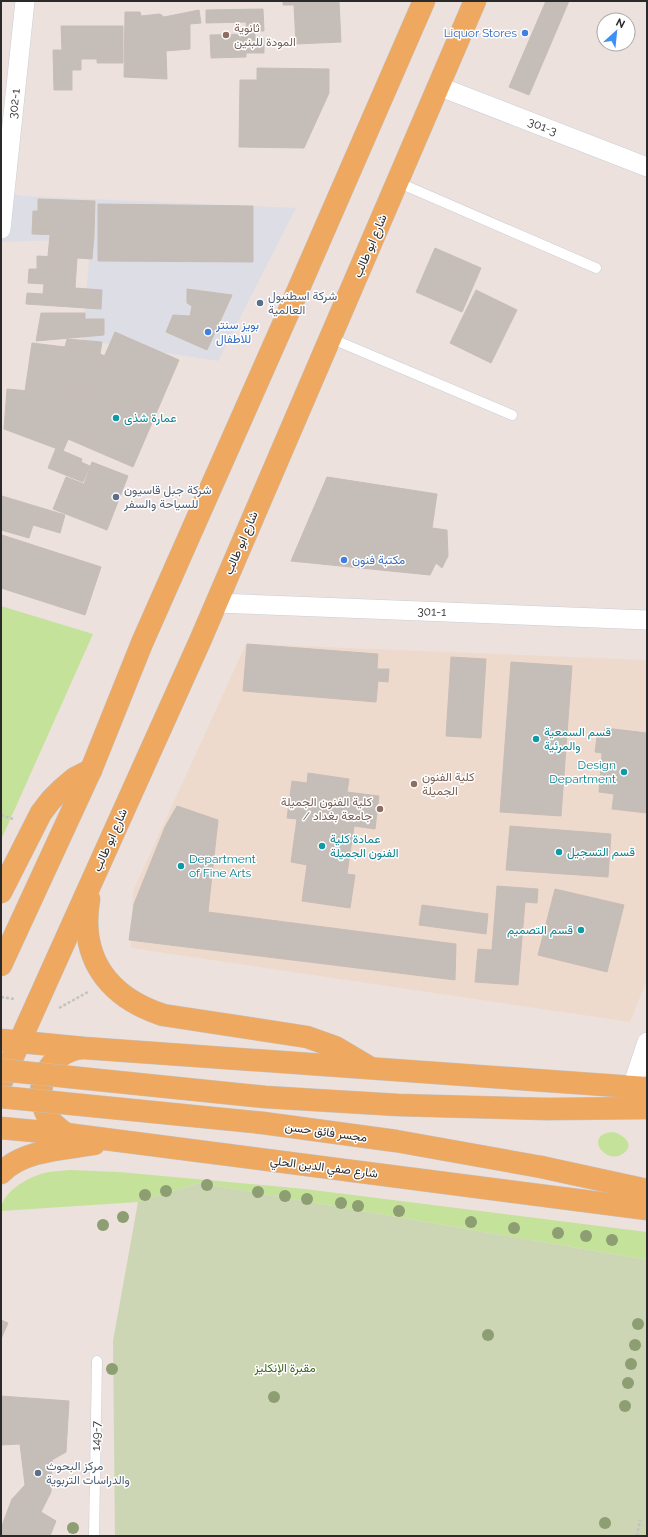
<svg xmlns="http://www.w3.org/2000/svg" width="648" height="1537" viewBox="0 0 648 1537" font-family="Raleway,Vazirmatn,sans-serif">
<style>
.industrial{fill:#dddde5}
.education{fill:#eedacc}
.green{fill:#c5e29a}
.cemetery{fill:#cdd6b4}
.building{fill:#c4bdb8;stroke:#c8bdb6}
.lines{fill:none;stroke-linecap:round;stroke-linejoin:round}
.lane-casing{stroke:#c8ced8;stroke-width:11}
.street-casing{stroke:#c8ced8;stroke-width:20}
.primary-casing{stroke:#c3c3c3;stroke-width:23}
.path{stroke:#c3c3c3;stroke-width:2.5;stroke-dasharray:3 2;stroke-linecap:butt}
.lane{stroke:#fff;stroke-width:10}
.street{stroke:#fff;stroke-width:19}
.primary{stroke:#efa85f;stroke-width:22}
.primary-bridge-casing{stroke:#c3c3c3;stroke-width:23;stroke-linecap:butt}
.primary-bridge{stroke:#efa85f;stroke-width:22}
.tree{fill:#8c9e72}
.shop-dot{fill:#3f7fe0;stroke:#fff;stroke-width:1.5}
.education-dot{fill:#8d6e63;stroke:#fff;stroke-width:1.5}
.service-dot{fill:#5c6f8a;stroke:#fff;stroke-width:1.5}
.culture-dot{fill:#0f9aa8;stroke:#fff;stroke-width:1.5}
.labels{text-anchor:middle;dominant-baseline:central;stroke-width:3;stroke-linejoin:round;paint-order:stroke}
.education-label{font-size:12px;fill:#785e54;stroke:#fff;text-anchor:start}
.shop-label{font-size:12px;fill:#366cbe;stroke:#fff;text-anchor:start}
.street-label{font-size:12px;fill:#2a2a2a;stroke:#fff}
.service-label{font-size:12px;fill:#4e5e75;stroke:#fff;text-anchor:start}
.culture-label{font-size:12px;fill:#0d838f;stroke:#fff;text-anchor:start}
.park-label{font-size:12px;fill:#3e671b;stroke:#fff}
</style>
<rect width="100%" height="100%" fill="#ece1dd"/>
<path class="industrial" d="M1 192 23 196 296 208 218 361 82 340 91 239 1 242Z"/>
<path class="education" d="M246 644 647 660V980L630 1022 131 948 133 891Z"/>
<g class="green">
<path d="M1 606 93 634 1 840Z"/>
<path d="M613 1132C622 1134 636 1144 624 1153 606 1167 582 1134 613 1132Z"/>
<path d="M70 1170 119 1172 305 1189 647 1232V1260L199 1183 138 1202 1 1211C1 1193 25 1179 41 1174 50 1171 60 1171 70 1170Z"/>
</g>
<path class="cemetery" d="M199 1183 647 1260V1536H115L113 1341 138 1202Z"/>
<g class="building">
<path d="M283 1H339L341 42 296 44 294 5H283Z"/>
<path d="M546 1H569L529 95 509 87Z"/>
<path d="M263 9 264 31H255V38H264V53H246V57L211 58 210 35 247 34 246 22 206 23V10Z"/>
<path d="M199 10 201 23 190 24V49L166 51 167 79 124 77 125 12H140L141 16 160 14 164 17Z"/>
<path d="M61 26H123V63H97V59H81V70H72V90H54L53 50H62Z"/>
<path d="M257 68 329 69V93L304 148 239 147 240 80H257Z"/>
<path d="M38 199 95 201 94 236 32 234 33 211H38Z"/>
<path d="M98 204 253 206V262L98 261Z"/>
<path d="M50 235 94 236 92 259 48 256Z"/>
<path d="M435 248 481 268 462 312 416 292Z"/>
<path d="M37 256 77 258 75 288 102 290 101 309 26 304 27 293 43 294 44 284 28 283 29 269H37Z"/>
<path d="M187 289 232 295 207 350 166 332 173 315 190 316 192 306 187 303Z"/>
<path d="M476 290 517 310 491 363 450 343Z"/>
<path d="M41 313H85V319H104V335L36 341Z"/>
<path d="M115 332 179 360 133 467 68 439Z"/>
<path d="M67 339 102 342 100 354 105 356 87 396 25 391 32 343 65 347Z"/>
<path d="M7 389 87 396 63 451 4 429Z"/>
<path d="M56 448 82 459 81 462 90 466 83 482 48 468Z"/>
<path d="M92 462 128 476 107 530 53 509 66 477 84 484Z"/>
<path d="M327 477 437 494 432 528 447 530 448 556 442 568 436 563 430 575 291 561Z"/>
<path d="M2 496 65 515 60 533 33 525 29 538 1 530Z"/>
<path d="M2 535 101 567 85 615 1 588V540Z"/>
<path d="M247 644 378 654 377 669H389L388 682 378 681 376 702 243 691Z"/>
<path d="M451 657 486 659 481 738 446 736Z"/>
<path d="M511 662 572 666 561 816 500 812Z"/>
<path d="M605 728 647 733V813L612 809 614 794 599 792 602 753 595 752 597 737H604Z"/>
<path d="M308 773 349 779 347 792 379 796 375 829 354 826 347 874 355 875 350 908 302 901 307 865 291 862 297 819 287 818 292 781 307 783Z"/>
<path d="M177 806 218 820 208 912 456 944 455 980 129 940 134 904 165 827Z"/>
<path d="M510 826 611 834 608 877 506 870Z"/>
<path d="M497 886 538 889 537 903 525 902 518 985 475 982 478 949 492 950Z"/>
<path d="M555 889 624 905 607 972 538 955Z"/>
<path d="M422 905 488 914 486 934 419 925Z"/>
<path d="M1 1320 8 1323 1 1339Z"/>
<path d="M1 1396 69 1401 66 1452 52 1460 51 1492 41 1512 56 1521 50 1536H1V1528L12 1499 25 1485 20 1444 1 1445Z"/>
</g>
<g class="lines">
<defs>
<g id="lane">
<path d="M397 182 596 268"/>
<path d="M330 338 512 415"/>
<path d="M94 1536 97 1361"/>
</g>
<g id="street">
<path id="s1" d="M438 86 647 167"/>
<path id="s2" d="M1 229 25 1"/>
<path id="s3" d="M216 603 647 620"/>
<path d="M632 1087 647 1042"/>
</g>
<g id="primary">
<path d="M1 892 41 813 51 800 62 789 75 778 91 770"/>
<path d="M89 899C79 958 108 997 163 1015L307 1037 335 1047 367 1066"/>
<path d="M1 965 91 770 142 643 285 320 424 1"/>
<path d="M1 1040 84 1048 647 1088"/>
<path d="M1 1083 200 641 475 1"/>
<path d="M548 1109 647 1108"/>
<path d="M1 1128 66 1134 647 1209"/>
<path d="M66 1134C59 1129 52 1124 48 1117 31 1087 48 1054 81 1048"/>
<path d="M541 1167 647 1190"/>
<path d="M1 1173C23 1150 64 1149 94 1144"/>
</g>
</defs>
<use href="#lane" class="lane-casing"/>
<use href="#street" class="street-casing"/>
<use href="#primary" class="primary-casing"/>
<g class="path">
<path d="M1 815 13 819"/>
<path d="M1 997 14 999"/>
<path d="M59 1008 88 992"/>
<path d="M637 1536 640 1520"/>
</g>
<use href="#lane" class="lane"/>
<use href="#street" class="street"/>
<use href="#primary" class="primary"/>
<defs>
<g id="primary-bridge">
<path d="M1 1070 265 1097 398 1105 548 1109"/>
<path d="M1 1097 263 1123 396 1141 541 1167"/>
</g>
</defs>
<use href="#primary-bridge" class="primary-bridge-casing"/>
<use href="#primary-bridge" class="primary-bridge"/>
</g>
<g class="tree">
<circle cx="207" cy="1185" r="6"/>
<circle cx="166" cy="1191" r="6"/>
<circle cx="258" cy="1192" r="6"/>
<circle cx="145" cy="1195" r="6"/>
<circle cx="285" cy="1196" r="6"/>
<circle cx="307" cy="1199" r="6"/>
<circle cx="341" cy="1203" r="6"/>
<circle cx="358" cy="1206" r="6"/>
<circle cx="399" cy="1211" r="6"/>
<circle cx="123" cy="1217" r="6"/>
<circle cx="471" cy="1222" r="6"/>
<circle cx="103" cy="1225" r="6"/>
<circle cx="514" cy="1228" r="6"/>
<circle cx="558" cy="1233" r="6"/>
<circle cx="586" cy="1236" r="6"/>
<circle cx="612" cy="1240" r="6"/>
<circle cx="638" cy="1324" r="6"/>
<circle cx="488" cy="1335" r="6"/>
<circle cx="635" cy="1345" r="6"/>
<circle cx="631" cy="1364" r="6"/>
<circle cx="112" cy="1369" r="6"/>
<circle cx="628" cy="1383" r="6"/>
<circle cx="274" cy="1397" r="6"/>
<circle cx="625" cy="1406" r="6"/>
<circle cx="605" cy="1523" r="6"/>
<circle cx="73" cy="1528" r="6"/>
</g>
<g class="shop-dot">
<circle cx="525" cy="33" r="4"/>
<circle cx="208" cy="332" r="4"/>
<circle cx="344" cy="560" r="4"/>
</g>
<g class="education-dot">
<circle cx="226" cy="35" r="4"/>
<circle cx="414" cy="784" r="4"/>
<circle cx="380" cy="809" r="4"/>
</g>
<g class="service-dot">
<circle cx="260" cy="303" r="4"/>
<circle cx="116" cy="497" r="4"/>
<circle cx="38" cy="1473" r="4"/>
</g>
<g class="culture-dot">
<circle cx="116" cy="418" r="4"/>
<circle cx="536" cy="739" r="4"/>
<circle cx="624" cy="772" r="4"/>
<circle cx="322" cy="846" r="4"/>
<circle cx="559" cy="852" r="4"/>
<circle cx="181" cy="866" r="4"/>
<circle cx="581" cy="930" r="4"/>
</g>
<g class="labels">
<g class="education-label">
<text x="234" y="28">ثانوية<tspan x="234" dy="14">المودة للبنين</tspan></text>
<text x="422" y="777">كلية الفنون<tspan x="422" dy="14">الجميلة</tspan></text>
<text x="372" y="802" text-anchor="end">كلية الفنون الجميلة<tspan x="372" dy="14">/ جامعة بغداد</tspan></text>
</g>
<g class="shop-label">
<text x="517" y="33" text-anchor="end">Liquor Stores</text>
<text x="216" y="325">بويز سنتر<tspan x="216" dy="14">للاطفال</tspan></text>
<text x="352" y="560">مكتبة فنون</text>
</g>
<g class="street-label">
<text stroke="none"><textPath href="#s2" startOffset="126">302-1</textPath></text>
<text stroke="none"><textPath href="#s1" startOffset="112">301-3</textPath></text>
<text transform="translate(370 246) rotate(-67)">شارع ابو طالب</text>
<text transform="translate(241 543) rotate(-67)">شارع ابو طالب</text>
<text stroke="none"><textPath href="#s3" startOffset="216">301-1</textPath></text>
<text transform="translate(110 840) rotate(-66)">شارع ابو طالب</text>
<text transform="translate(326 1132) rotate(8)">مجسر فائق حسن</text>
<text transform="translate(324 1167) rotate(7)">شارع صفي الدين الحلي</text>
<text transform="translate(96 1436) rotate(-89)">149-7</text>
</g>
<g class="service-label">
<text x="268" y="296">شركة اسطنبول<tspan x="268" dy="14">العالمية</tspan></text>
<text x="124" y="490">شركة جبل قاسيون<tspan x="124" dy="14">للسياحة والسفر</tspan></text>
<text x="46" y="1466">مركز البحوث<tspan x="46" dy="14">والدراسات التربوية</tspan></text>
</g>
<g class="culture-label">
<text x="124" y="418">عمارة شذى</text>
<text x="544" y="732">قسم السمعية<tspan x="544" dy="14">والمرئية</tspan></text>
<text x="616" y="765" text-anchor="end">Design<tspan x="616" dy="14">Department</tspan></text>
<text x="330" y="839">عمادة كلية<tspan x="330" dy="14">الفنون الجميلة</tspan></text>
<text x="567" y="852">قسم التسجيل</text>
<text x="189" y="859">Department<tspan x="189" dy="14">of Fine Arts</tspan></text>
<text x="573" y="930" text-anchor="end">قسم التصميم</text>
</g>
<g class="park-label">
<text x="285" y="1368">مقبرة الإنكليز</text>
</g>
</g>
<rect width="648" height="1537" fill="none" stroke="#2a2a2a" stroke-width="4"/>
<g transform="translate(616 32) rotate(27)"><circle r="19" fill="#ffffff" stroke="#aaaaaa"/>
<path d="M0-3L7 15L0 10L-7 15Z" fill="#3e90f7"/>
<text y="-6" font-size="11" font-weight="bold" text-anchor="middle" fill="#2a2a2a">N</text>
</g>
</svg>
